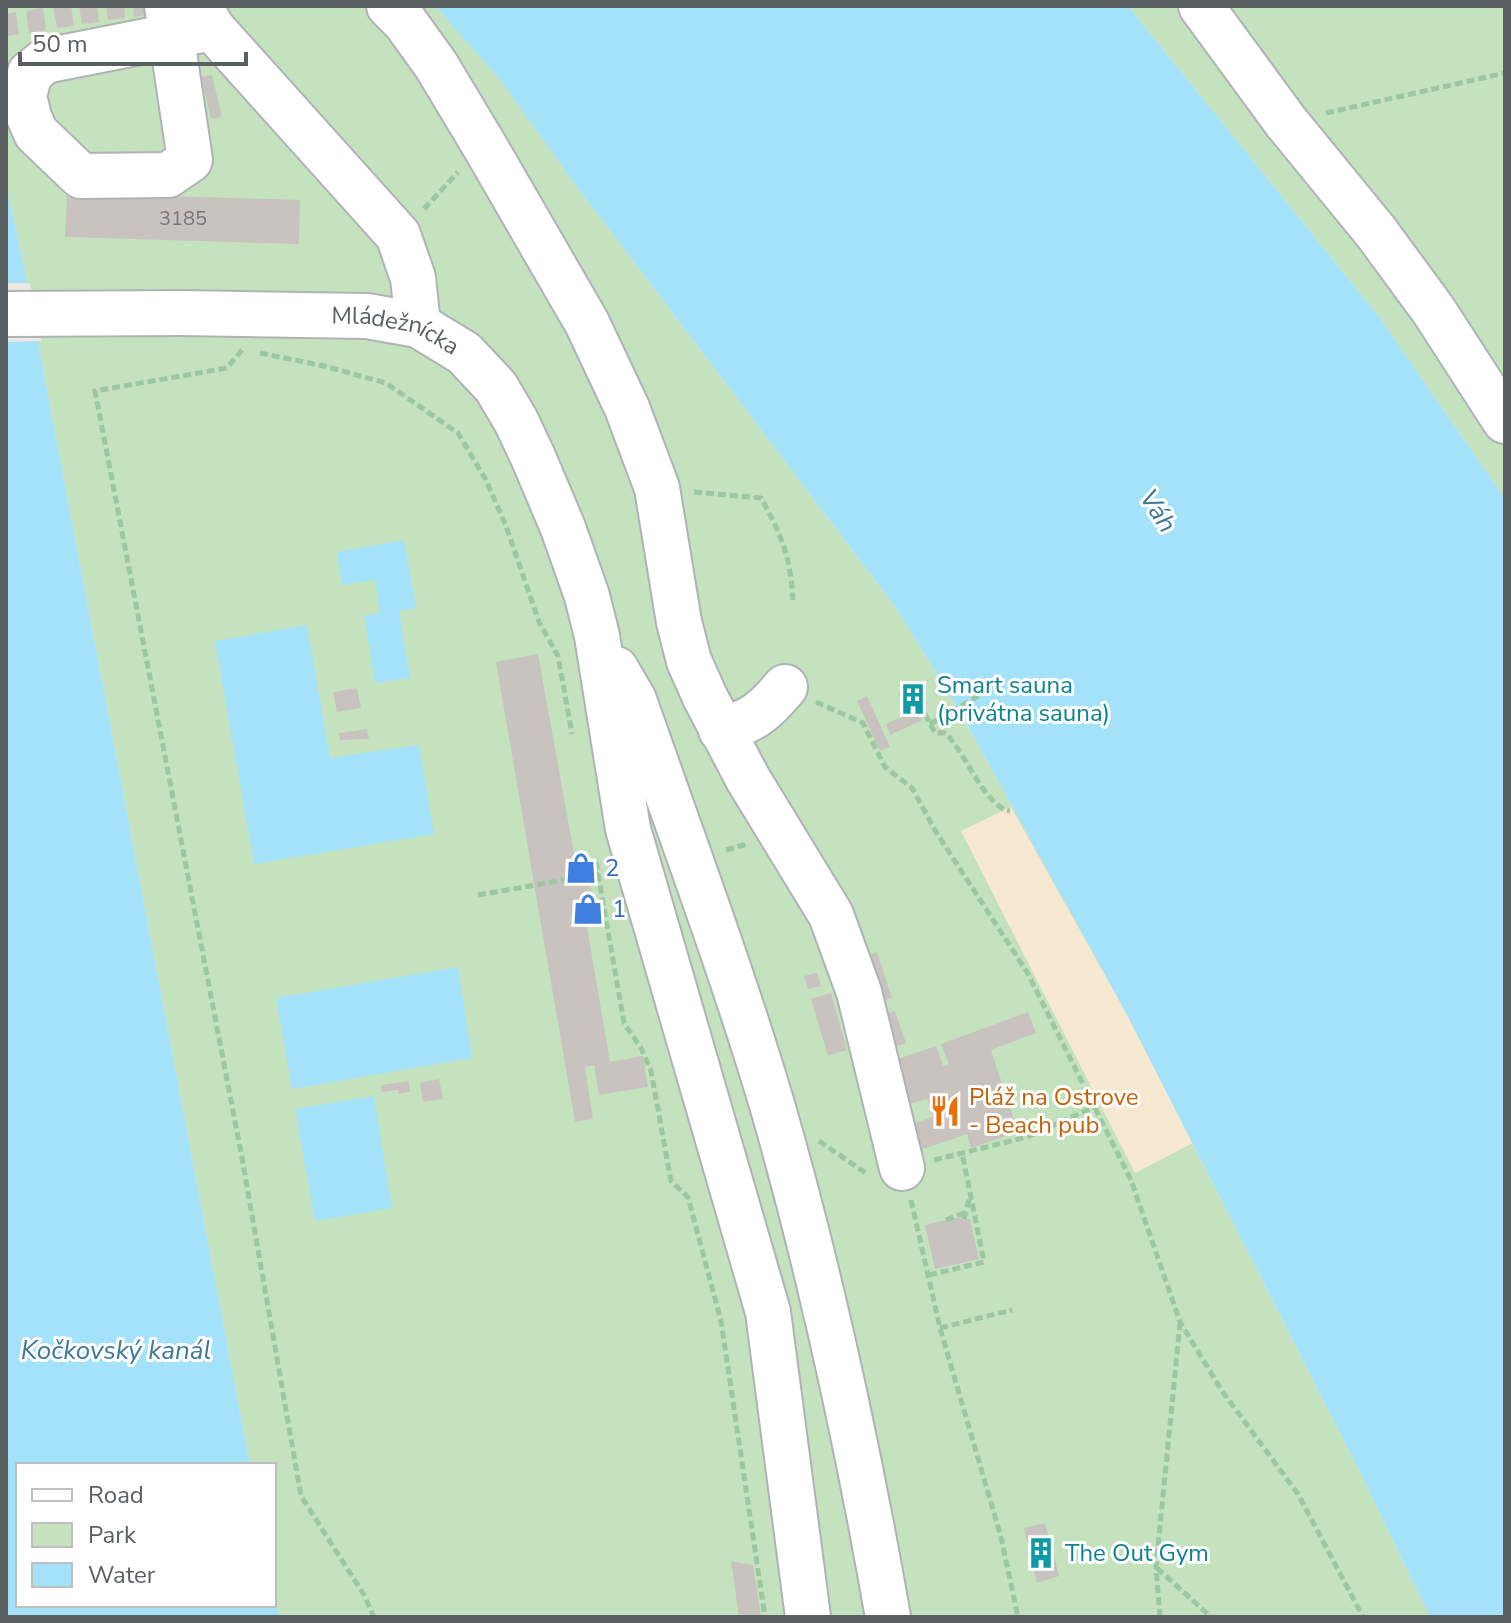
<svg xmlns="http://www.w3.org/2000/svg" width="1511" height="1623" viewBox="0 0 1511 1623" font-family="'Nunito Sans',sans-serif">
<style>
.green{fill:#c5e2bf}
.sand{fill:#f7e8d1}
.water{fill:#a4e2fa}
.pier{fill:#ece8e2}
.building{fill:#c8c3bf}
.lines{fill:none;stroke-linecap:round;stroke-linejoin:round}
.minor-casing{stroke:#afb3b6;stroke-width:48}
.path{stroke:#9cc7a1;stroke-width:5;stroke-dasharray:8 4;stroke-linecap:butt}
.minor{stroke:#fff;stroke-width:44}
.labels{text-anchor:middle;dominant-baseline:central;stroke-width:6;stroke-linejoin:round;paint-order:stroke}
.number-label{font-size:20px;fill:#767879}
.street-label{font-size:24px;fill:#5a5f62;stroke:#fff}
.culture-label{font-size:24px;fill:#0d838f;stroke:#fff;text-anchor:start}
.shop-label{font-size:24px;fill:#366cbe;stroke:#fff;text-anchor:start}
.food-label{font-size:24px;fill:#c56008;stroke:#fff;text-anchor:start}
.water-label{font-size:26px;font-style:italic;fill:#3e7999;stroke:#fff}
</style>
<rect width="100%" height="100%" fill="#ece8e2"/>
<g class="green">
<path d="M6 6H435L501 80 574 183 894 605 958 708 1125 1011 1361 1474 1430 1617H279L274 1593V1465H250L21 252 6 185Z"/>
<path d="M1128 6H1505V499L1380 318Z"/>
</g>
<path class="sand" d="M1011 807 1125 1011 1193 1143 1135 1173 961 831Z"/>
<g class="water">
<path d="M435 6H1128L1380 318 1505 499V1617H1430L1361 1474 1125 1011 958 708 894 605 574 183 501 81Z"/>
<path d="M6 185 21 252 250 1465H18V1605H274V1593L279 1617H6Z"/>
<path d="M404 540 416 608 399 611 410 678 375 683 364 616 380 613 375 580 342 585 337 552Z"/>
<path d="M307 625 330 758 419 745 434 834 254 864 215 641Z"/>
<path d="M458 967 472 1058 292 1089 276 998Z"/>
<path d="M374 1096 392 1208 315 1221 295 1109Z"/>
</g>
<path class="pier" d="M6 283H30L41 341 6 342Z"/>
<g class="building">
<path d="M53 6H71L74 26 57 28Z"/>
<path d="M79 6H97L99 22 82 24Z"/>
<path d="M106 6H124L125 18 108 20Z"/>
<path d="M133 6H150L151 14 134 17Z"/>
<path d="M43 8 46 30 29 33 26 11Z"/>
<path d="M16 12 19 34 6 36V14Z"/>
<path d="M212 75 222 117 211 119 201 77Z"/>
<path d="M67 193 300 200 299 244 65 237Z"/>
<path d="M538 654 575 859 586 856 589 874 596 919 586 921 610 1062 643 1056 648 1087 599 1095 594 1065 585 1067 593 1119 575 1122 496 662Z"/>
<path d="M906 685 928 703 920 712 898 695Z"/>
<path d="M357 688 361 708 337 712 333 692Z"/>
<path d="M867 696 890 747 880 751 857 701Z"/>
<path d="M917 710 922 720 890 735 886 724Z"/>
<path d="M367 729 369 739 340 740 339 733Z"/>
<path d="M877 952 892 998 874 1004 859 958Z"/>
<path d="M817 973 821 986 808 989 804 976Z"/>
<path d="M831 993 847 1050 828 1056 811 999Z"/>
<path d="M895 1011 906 1043 886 1050 875 1018Z"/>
<path d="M1028 1012 1036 1033 991 1050 1018 1132 971 1148 967 1134 908 1154 900 1128 933 1117 927 1099 906 1105 892 1061 936 1046 943 1066 949 1064 941 1044Z"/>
<path d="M439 1079 443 1099 423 1102 420 1083Z"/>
<path d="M409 1081 410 1092 398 1094V1090L382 1092 381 1085Z"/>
<path d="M955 1218 970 1219 979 1259 935 1269 925 1225Z"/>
<path d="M1045 1523 1059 1576 1037 1583 1024 1528Z"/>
<path d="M731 1561 753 1565 761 1617H739Z"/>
</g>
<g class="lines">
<defs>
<g id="minor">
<path d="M167 6 190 160 168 175 81 176 36 133 29 117 24 96 30 73 45 61 212 28"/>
<path d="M200 6 212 28 398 235 413 278 418 325"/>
<path d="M389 6 405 22 436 65 484 145 587 323 627 408 657 488 679 622 689 661 705 697 748 779 831 915 859 992 902 1168"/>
<path d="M1201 6 1286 122 1376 232 1434 311 1505 421"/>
<path id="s1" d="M6 314 181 313 367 316 418 325 464 353 496 387 516 421 533 457 563 528 587 596 597 636 628 829 768 1312 808 1617"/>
<path d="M616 669 634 700C681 835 732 970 773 1108 821 1275 858 1446 888 1617"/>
<path d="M721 730C753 721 764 712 785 687"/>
</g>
</defs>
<use href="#minor" class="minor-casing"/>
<g class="path">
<path d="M1326 113 1505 73"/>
<path d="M424 209 458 172"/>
<path d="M242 350 227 368 95 391 242 1158 301 1496 364 1595 374 1617"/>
<path d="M260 353 324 366 386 383 458 433 486 480 506 526 539 622 558 656 572 734"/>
<path d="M694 492 761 498C781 534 791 558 793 600"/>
<path d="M816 702 863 723 885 767 912 788 936 832 1027 972 1131 1180 1180 1322 1222 1391 1298 1494 1363 1617"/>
<path d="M925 714 935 733H945C964 749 985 808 1010 811"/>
<path d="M930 724 980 695"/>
<path d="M726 850 747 844"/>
<path d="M596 862 624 1023 641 1048 651 1071 671 1181 688 1197 721 1321 765 1617"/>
<path d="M478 895 599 874"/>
<path d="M819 1141 867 1174"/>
<path d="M934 1160 1027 1137 1094 1107"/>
<path d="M911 1200 940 1328 1001 1537 1018 1617"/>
<path d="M964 1219 970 1196"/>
<path d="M946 1220 964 1213"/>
<path d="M929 1275 984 1262 962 1153"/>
<path d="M940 1328 1012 1310"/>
<path d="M1157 1568 1211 1617"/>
<path d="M1160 1617 1156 1567 1180 1323"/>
</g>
<use href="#minor" class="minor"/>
</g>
<defs>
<symbol id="building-bare" viewBox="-9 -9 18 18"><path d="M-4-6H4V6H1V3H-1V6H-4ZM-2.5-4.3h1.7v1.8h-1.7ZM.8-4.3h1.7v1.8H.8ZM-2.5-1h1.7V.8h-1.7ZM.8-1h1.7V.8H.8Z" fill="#0f9aa8" stroke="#fff" stroke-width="2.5" paint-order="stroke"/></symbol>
<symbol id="shop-bare" viewBox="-9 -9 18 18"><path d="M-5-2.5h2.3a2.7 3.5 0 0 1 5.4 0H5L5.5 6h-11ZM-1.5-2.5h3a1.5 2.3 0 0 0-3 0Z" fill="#3f7fe0" stroke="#fff" stroke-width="2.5" paint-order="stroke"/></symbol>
<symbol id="restaurant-bare" viewBox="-9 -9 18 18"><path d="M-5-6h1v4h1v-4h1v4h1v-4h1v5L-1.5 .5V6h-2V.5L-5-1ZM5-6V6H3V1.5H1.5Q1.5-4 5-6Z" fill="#e8710a" stroke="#fff" stroke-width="2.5" paint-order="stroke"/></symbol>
</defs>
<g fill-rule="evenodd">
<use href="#building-bare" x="891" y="677" width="44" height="44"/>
<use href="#shop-bare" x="559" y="846" width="44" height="44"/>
<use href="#shop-bare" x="566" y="887" width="44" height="44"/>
<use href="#restaurant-bare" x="923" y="1089" width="44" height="44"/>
<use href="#building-bare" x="1019" y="1531" width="44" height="44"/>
</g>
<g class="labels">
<g class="number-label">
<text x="183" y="218">3185</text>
</g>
<g class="street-label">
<text stroke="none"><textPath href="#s1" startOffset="392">Mládežnícka</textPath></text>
</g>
<g class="culture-label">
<text x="937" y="685">Smart sauna<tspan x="937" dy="28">(privátna sauna)</tspan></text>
<text x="1065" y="1553">The Out Gym</text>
</g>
<g class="shop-label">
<text x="605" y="868">2</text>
<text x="612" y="909">1</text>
</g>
<g class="food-label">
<text x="969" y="1097">Pláž na Ostrove<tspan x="969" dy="28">- Beach pub</tspan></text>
</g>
<g class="water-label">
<text transform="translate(1158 511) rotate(57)">Váh</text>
<text x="116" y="1350">Kočkovský kanál</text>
</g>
</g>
<rect width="1511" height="1623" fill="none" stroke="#5a5f62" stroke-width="16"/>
<rect x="16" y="1463" width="260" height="144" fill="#ffffff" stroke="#bdbfc0" stroke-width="2"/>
<rect x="32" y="1489" width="40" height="12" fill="#ffffff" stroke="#bdbfc0" stroke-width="2"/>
<text x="88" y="1503" font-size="24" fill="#5a5f62">Road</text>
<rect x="32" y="1523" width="40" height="24" fill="#c5e2bf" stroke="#bdbfc0" stroke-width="2"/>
<text x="88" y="1543" font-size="24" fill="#5a5f62">Park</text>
<rect x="32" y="1563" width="40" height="24" fill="#a4e2fa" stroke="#bdbfc0" stroke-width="2"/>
<text x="88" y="1583" font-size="24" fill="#5a5f62">Water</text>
<path d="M20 52v12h226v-12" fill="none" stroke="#5a5f62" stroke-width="4"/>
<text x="32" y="52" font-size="24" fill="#5a5f62" stroke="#ffffff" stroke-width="6" paint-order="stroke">50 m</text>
</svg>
